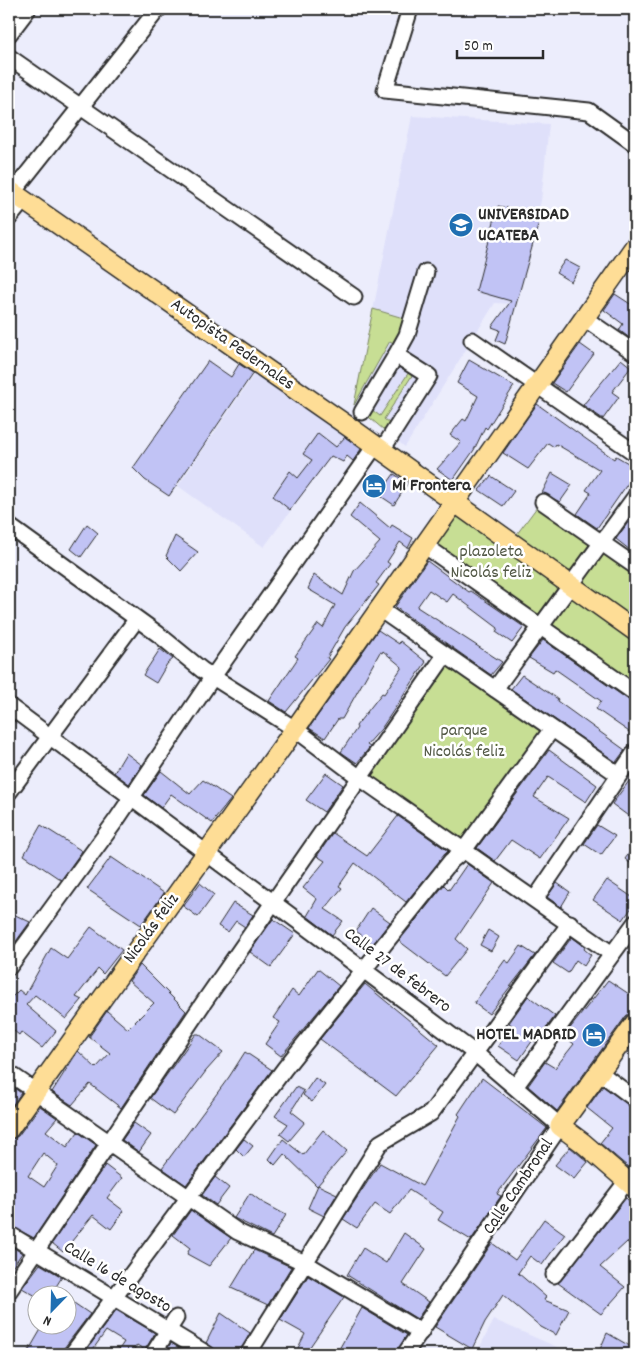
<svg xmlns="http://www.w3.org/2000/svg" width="644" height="1363" viewBox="0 0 644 1363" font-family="Dekko,sans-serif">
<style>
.built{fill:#dfe0fa}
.green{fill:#c7de94;stroke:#798460}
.building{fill:#c1c3f5;stroke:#2b2b2b;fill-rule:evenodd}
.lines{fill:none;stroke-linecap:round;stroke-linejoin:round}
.minor-casing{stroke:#2b2b2b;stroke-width:19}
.major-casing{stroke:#2b2b2b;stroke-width:22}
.minor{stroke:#fff;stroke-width:15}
.major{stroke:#fedd96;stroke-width:19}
.labels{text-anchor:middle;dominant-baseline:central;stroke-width:5;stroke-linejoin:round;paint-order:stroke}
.poi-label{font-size:18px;font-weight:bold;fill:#2b2b2b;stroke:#fff;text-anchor:start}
.street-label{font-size:18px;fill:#2b2b2b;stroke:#fff}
.park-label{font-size:18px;fill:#525845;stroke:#fff}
</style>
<rect width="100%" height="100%" fill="#ecedfc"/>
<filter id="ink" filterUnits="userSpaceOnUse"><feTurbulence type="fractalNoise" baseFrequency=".02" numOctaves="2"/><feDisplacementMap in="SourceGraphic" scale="10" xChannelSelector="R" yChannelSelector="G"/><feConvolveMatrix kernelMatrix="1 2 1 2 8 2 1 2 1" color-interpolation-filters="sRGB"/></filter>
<g filter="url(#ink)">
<g class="built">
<path d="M412 116 549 124 541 201 512 304 495 303 405 447 354 405Z"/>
<path d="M257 370 346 435 264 547 178 486Z"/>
<path d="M494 1320 504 1324 573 1354H476Z"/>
</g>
<g class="green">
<path d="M373 309 410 320 398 346 390 341 354 405Z"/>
<path d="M409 372 413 374 384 419 394 427 390 435 364 413 368 407 380 416Z"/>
<path d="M540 503 635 573V623L514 538Z"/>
<path d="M456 516 635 641V685L435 546Z"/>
<path d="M452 659 552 729 458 846 360 778Z"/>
</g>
<g class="building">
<path d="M498 206 541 215 505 344 496 340 500 330 492 327 511 301 476 291Z"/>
<path d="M565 260 580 268 571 282 556 273Z"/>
<path d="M615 294 635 307V342L619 330 623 324 604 310Z"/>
<path d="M580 344 594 354 566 392 552 383Z"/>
<path d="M621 359 631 367 612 392 619 397 603 419 583 405Z"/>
<path d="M469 360 514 386 487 429 485 427 474 450 453 480 437 469 461 442 450 435 463 419 466 421 478 396 457 383Z"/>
<path d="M208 361 231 377 239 364 253 373 169 496 145 480 133 468Z"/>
<path d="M537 404 614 459 616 456 635 467V473L597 528 577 514 591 493 586 490 600 470 556 444 554 447 548 443 528 469 503 453Z"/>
<path d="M318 433 336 447 345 437 361 449 353 461 347 456 343 462 331 456 290 510 273 496 290 471 298 478 312 460 303 454Z"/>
<path d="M552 473 572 485 560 502 542 493Z"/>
<path d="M394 474 408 483 394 505 379 495Z"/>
<path d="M491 476 514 491 503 506 479 490Z"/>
<path d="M360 503 390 528 392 525 413 538 408 548 400 542 387 562 390 564 376 583 379 585 345 627 327 658 329 659 286 712 269 701 298 658 295 656 305 642 318 624 323 628 335 605 308 589 314 575 343 595 354 571 380 542 350 517Z"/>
<path d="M635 513V554L616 539Z"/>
<path d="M87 524 98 533 81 557 71 549Z"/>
<path d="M175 536 198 552 181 571 166 556Z"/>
<path d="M427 561 469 592 471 591 524 627 512 643 496 632 498 628 453 594 447 602 429 590 417 607 502 662 491 675 395 607Z"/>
<path d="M378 630 399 644 400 641 426 662 381 729 367 745 370 747 357 763 341 752 357 728 356 726 382 693 384 694 402 667 383 651 382 653 380 652 342 719H338L325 738 309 728Z"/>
<path d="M543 640 630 701 635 702V736L596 709 601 701 555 669 553 672 529 658Z"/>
<path d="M160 649 173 659 167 664 156 683 143 675Z"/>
<path d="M522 675 558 699 557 701 625 750 616 762 511 689Z"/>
<path d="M549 750 597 785 586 802 548 777 534 797 569 818 540 859 511 840 495 861 477 848Z"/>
<path d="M126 753 142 765 129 784 114 773Z"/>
<path d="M161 771 190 794 203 780 231 799 212 823 171 794 161 808 144 795Z"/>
<path d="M326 773 343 785 324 812 306 800Z"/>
<path d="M635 773V821L612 804Z"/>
<path d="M398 816 448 851 406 902 355 863 339 886 342 888 325 909 343 921 332 935 307 916 317 899 303 888 325 861 317 856 333 833 367 856Z"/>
<path d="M41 825 82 851 61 880 24 855Z"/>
<path d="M597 825 615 836 601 855 584 844Z"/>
<path d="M635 845V867L625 859Z"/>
<path d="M111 857 164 893 141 925 87 889Z"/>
<path d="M467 864 494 883 456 939 467 949 445 976 399 941 444 885 449 890Z"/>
<path d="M607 880 635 899V903L623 920 593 900Z"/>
<path d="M200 883 214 895 198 917 183 906Z"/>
<path d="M557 883 570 892 561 907 547 897Z"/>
<path d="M233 903 253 915 245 927 236 921 228 932 218 926Z"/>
<path d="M371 908 390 922 373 944 356 931Z"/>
<path d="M9 912 30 922 9 951Z"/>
<path d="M273 919 295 934 271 967 250 952Z"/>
<path d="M91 927 122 950 103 974 98 969 76 997 82 1000 66 1019 35 995 26 1005 56 1031 42 1048 21 1032 19 1035 9 1027V1012L14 1007 9 1000 19 990 25 995 51 948 67 959Z"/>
<path d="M488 930 499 937 491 951 480 945Z"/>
<path d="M572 937 585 947 584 949 591 955 584 966 576 960 568 973 553 963Z"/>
<path d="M521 946 535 955 489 1014 474 1003 505 960 509 963Z"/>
<path d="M140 965 186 1011 121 1108 90 1084 72 1105 52 1092 78 1051 96 1068 110 1053 89 1037 107 1011 128 1029 154 1003 129 981Z"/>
<path d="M318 969 339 986 281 1056 265 1044 280 1022 273 1018 292 990 299 996Z"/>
<path d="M608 980 635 998V1009L626 1016 557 1111 528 1086 545 1062 555 1068 574 1044 564 1036Z"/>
<path d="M365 984 439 1045 396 1096 320 1039Z"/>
<path d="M528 996 555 1016 536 1042 533 1040 519 1060 498 1046 512 1025 509 1023Z"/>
<path d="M196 1034H199L223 1052 206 1071 173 1115 150 1098Z"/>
<path d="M245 1052 272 1070 186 1185 162 1168 229 1077Z"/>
<path d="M315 1078 325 1085 312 1102 303 1095Z"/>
<path d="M482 1078 547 1128 497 1194 501 1196 471 1240 438 1220 443 1212 409 1190 390 1214 375 1204 357 1228 343 1219 380 1163 422 1186 460 1116 458 1114Z"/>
<path d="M9 1084 21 1093 9 1110Z"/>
<path d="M603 1086 635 1110V1173L600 1143 612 1128 587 1108Z"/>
<path d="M296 1087 304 1091 291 1111 305 1122 289 1141 280 1134 288 1124 275 1116Z"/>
<path d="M40 1106 57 1118 46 1131 67 1147 78 1132 96 1145 34 1238 9 1225V1140L18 1136ZM43 1153 58 1165 44 1187 28 1176Z"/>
<path d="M134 1123 151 1135 139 1152 122 1140Z"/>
<path d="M323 1130 347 1151 317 1186 284 1154 275 1165 269 1159 283 1139 303 1155Z"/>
<path d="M244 1139 253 1146 244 1157 236 1149Z"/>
<path d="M570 1147 588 1162 574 1179 555 1165Z"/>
<path d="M105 1165 122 1178 107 1198 124 1211 111 1229 93 1215 63 1252 52 1243Z"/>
<path d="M215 1177 229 1188 216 1205 202 1195Z"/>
<path d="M318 1185 337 1194 324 1216 308 1208Z"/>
<path d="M250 1193 262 1202 286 1215 272 1237 234 1218Z"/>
<path d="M626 1198 635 1206V1249L627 1242 600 1267 625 1287 601 1314 558 1283Z"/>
<path d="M191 1210 231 1238 209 1266 187 1254 190 1248 173 1235Z"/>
<path d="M544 1219 565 1234 542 1265 530 1256 518 1273 546 1297 544 1300 569 1310 556 1335 541 1327 503 1295 485 1322 472 1349 435 1327 492 1243 515 1260Z"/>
<path d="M404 1233 426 1249 403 1284 429 1302 417 1319 347 1275 363 1248 386 1263Z"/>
<path d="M9 1245 22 1253 9 1272Z"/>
<path d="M254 1250 291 1267 268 1305 231 1288Z"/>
<path d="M40 1264 62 1277 50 1296H36L22 1288Z"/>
<path d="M308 1276 344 1297 305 1354H295L305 1334 280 1320Z"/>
<path d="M71 1301 90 1314 64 1348 63 1354H33L29 1350 43 1326H68V1306Z"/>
<path d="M362 1308 407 1335 396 1354H343L338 1351Z"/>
<path d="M116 1310 155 1333 145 1350 137 1345 131 1354H116L124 1342 106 1331 91 1352 87 1349Z"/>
<path d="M221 1313 250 1333 239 1354H216L215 1349 206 1343Z"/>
<path d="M607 1333 635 1349V1354H598Z"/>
<path d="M171 1343 189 1354H164Z"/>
</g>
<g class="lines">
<defs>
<g id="minor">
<path d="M410 9 385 90 589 111 635 144"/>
<path d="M9 34 28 9"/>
<path d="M9 57 354 297"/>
<path d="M13 192 158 9"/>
<path d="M9 218 24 200"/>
<path d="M584 318 635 353"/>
<path d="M472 340 635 453"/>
<path d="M396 355 407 335 426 272"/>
<path d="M362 412 396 355 429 376 382 450"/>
<path d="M543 502 635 566"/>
<path d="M9 526 158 634 202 670 295 729 360 778 612 954"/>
<path d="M424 545 635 693"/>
<path d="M378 608 619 775"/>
<path d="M495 689 635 497"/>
<path d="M9 706 475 1053 560 1126 405 1354"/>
<path d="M9 792 136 620"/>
<path d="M535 899 635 752"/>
<path d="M9 967 117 819 212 678 375 446"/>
<path d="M599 1072 635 1099"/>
<path d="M9 1073 238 1232 305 1263 421 1332"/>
<path d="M515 1087 635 923"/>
<path d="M9 1234 207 1354"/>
<path d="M554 1275 627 1181"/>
<path d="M9 1291 204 1002 445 655"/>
<path d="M72 1354 285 1068 451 861 464 850 552 729"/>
<path d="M153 1354 176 1318"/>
<path d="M248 1354 380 1143 431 1113 570 923"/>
</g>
<g id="major">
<path d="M9 190 355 431 635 631"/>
<path d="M635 1023 560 1126 583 1143 635 1188"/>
<path d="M9 1129 295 729 635 246"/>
</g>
</defs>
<use href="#minor" class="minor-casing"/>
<use href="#major" class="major-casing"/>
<use href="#minor" class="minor"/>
<use href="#major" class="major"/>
</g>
</g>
<defs>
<symbol id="university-disc" viewBox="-11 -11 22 22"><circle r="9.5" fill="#1f6fb2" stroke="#fff"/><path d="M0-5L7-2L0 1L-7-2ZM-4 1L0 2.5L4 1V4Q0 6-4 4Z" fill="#fff"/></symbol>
<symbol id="hotel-disc" viewBox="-11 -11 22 22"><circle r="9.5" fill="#1f6fb2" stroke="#fff"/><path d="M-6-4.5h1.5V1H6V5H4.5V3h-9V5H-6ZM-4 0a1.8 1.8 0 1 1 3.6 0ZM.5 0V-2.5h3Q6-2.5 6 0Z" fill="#fff"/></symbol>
</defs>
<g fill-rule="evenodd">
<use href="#university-disc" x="447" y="211" width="28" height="28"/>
<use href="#hotel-disc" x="360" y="472" width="28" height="28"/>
<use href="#hotel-disc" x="580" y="1021" width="28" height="28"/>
</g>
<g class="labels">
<g class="poi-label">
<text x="478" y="215">UNIVERSIDAD<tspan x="478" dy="21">UCATEBA</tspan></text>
<text x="392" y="486">Mi Frontera</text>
<text x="576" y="1035" text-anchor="end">HOTEL MADRID</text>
</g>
<g class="street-label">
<text transform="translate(232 345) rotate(35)">Autopista Pedernales</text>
<text transform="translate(152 929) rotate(-54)">Nicolás feliz</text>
<text transform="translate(397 971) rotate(37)">Calle 27 de febrero</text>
<text transform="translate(519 1187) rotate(-56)">Calle Cambronal</text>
<text transform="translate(117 1278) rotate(31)">Calle 16 de agosto</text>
</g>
<g class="park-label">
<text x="491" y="552">plazoleta<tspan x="491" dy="21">Nicolás feliz</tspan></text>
<text x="464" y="731">parque<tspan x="464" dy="21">Nicolás feliz</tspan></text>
</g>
</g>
<rect width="644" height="1363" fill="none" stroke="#fff" stroke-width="30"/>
<rect x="15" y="15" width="614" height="1333" fill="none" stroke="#2b2b2b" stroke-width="2" filter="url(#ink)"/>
<g transform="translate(52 1310) rotate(203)"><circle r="24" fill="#ffffff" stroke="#aaaaaa"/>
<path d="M0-4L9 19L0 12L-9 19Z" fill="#1f6fb2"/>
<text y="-8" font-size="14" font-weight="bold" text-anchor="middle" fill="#2b2b2b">N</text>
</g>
<path d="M457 50v8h86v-8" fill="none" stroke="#2b2b2b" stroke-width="2.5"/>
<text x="464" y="50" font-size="15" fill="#2b2b2b" stroke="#ffffff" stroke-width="4" paint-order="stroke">50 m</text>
</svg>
